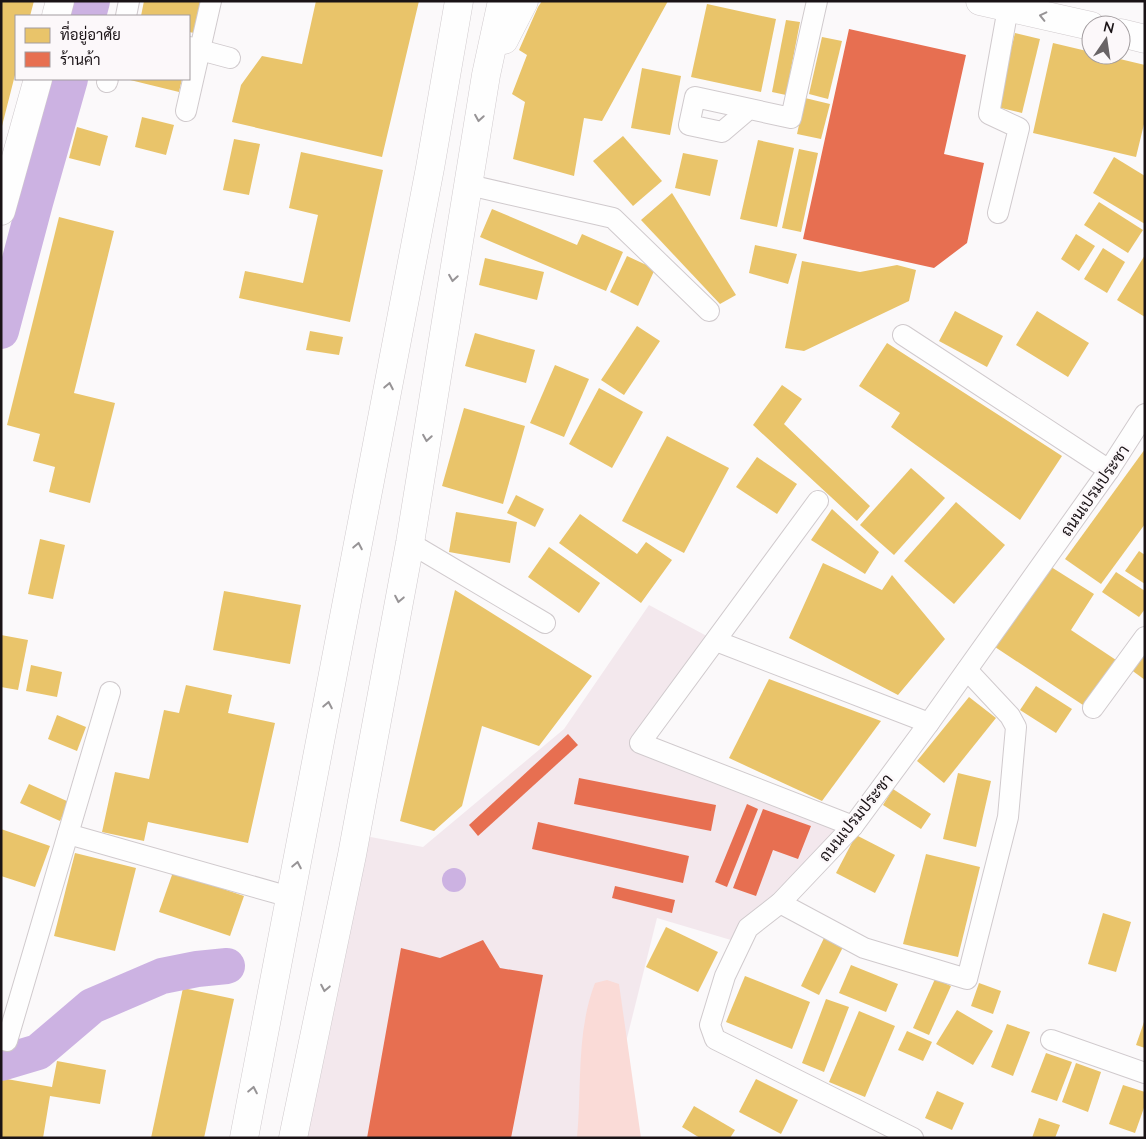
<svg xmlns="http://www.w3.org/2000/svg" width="1146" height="1139" viewBox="0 0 1146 1139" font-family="Lato,Sarabun,sans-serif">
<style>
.built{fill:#f3e8ed}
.green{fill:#fadbd7}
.water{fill:#ccb2e2}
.homes{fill:#e9c46a}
.shops{fill:#e76f51}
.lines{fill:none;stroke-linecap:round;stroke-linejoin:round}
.river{stroke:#ccb2e2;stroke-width:36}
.street-casing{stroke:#d0cacd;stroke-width:22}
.secondary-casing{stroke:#d0cacd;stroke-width:29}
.street{stroke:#fefefe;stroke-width:20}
.secondary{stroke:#fefefe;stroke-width:28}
.oneway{stroke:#979496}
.labels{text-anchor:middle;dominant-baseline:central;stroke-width:5;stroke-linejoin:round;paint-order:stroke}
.street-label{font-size:16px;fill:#1a1316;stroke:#fcf8fa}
</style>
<rect width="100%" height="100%" fill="#fbf9fa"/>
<path class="built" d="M649 605 716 641 641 743 853 826 741 943 657 918 602 1138H293L355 834 423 847 564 729Z"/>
<path class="green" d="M607 980 619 984 641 1138H577C582 1086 576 1032 595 983Z"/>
<circle class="water" cx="454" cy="880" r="12"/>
<g class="homes">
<path d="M1 1H34L30 16H16V71L2 126Z"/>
<path d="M144 1H202L194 33 189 32V16H141Z"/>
<path d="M316 1H419L382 157 232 122 241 85 262 56 302 64Z"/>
<path d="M542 1H668L602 121 584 118 574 176 513 159 525 102 512 94 527 55 519 50 538 7Z"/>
<path d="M707 4 776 19 761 92 691 77Z"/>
<path d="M786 20 800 22 786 95 772 92Z"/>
<path d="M1015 33 1040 39 1022 113 997 107Z"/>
<path d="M822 37 842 41 828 99 809 94Z"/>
<path d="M1053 43 1091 52V55H1103L1145 65V120L1136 157 1033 133Z"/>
<path d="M642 68 681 76 670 135 631 128Z"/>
<path d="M126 79H182L179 92Z"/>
<path d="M805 98 830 104 821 139 797 134Z"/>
<path d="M142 117 174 125 166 155 135 147Z"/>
<path d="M77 127 108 136 100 166 69 158Z"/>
<path d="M623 136 662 181 633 206 593 161Z"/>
<path d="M234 139 260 144 249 195 223 190Z"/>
<path d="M758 140 794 148 777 227 740 219Z"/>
<path d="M799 149 818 153 801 232 782 228Z"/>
<path d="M301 152 383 170 350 322 239 298 245 271 303 283 318 215 289 208Z"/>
<path d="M683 153 718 160 710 196 675 188Z"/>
<path d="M1114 157 1145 176V224L1093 193Z"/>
<path d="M672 193 736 295 720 304 641 220Z"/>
<path d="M1099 202 1143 230 1128 253 1084 225Z"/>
<path d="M492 209 577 245 582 234 623 252 606 291 480 237Z"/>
<path d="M59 217 114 231 74 393 115 403 90 503 49 492 55 467 33 461 40 434 7 425Z"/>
<path d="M1076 234 1095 246 1079 271 1061 259Z"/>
<path d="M755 245 797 254 788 284 749 273Z"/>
<path d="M1103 248 1125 262 1107 293 1084 279Z"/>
<path d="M1145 255V317L1117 300Z"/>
<path d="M627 256 655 269 638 306 610 292Z"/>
<path d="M485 258 544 272 537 300 479 285Z"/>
<path d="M802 261 860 272 897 265 916 270 909 301 804 351 785 348Z"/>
<path d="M955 311 1003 336 987 367 939 341Z"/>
<path d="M1037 311 1089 343 1068 377 1016 345Z"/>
<path d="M637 326 660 341 624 395 601 380Z"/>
<path d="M310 331 343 337 339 355 306 350Z"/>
<path d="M475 333 535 350 526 383 465 366Z"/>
<path d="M887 343 1062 456 1020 520 891 427 900 413 859 386Z"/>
<path d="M555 365 589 379 564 437 530 423Z"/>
<path d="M782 385 802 399 784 424 870 506 857 521 753 425Z"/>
<path d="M599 388 643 412 612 468 569 444Z"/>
<path d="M464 408 525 426 503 504 442 486Z"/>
<path d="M667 436 729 468 684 553 622 521Z"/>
<path d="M1145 449V524L1101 584 1065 559Z"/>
<path d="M757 457 797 484 777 514 736 487Z"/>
<path d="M911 468 945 498 894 555 860 525Z"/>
<path d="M516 495 544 509 535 527 507 513Z"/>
<path d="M956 502 1005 545 954 604 904 561Z"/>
<path d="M832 509 879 552 865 574 811 540Z"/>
<path d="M456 512 517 522 510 563 449 552Z"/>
<path d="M580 514 637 554 646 542 672 560 641 603 559 543Z"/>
<path d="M40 539 65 545 53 599 28 594Z"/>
<path d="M549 547 600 583 579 613 528 577Z"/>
<path d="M1139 551 1145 555V584L1125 571Z"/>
<path d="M823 563 882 590 892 575 945 639 898 695 789 638Z"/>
<path d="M1048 565 1094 594 1071 630 1116 660 1086 707 995 647Z"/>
<path d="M1116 572 1145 591V609L1139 617 1102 592Z"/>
<path d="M455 590 592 676 539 746 482 726 462 806 434 831 400 821Z"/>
<path d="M224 591 301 605 290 664 213 650Z"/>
<path d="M1 635 28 640 18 690 1 687Z"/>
<path d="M1145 649V680L1130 669Z"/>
<path d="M31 665 62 672 57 697 26 691Z"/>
<path d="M769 679 881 721 822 801 729 758Z"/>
<path d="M186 685 232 695 228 713 275 723 248 843 148 822 144 841 102 832 115 772 149 779 164 710 179 713Z"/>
<path d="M1036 686 1072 709 1056 733 1020 710Z"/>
<path d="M969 697 996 718 944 783 917 761Z"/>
<path d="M57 715 86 727 77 751 48 739Z"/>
<path d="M958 773 991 781 976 847 943 839Z"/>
<path d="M29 784 69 802 60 821 20 803Z"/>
<path d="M893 789 931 814 921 829 883 805Z"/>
<path d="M1 829 50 846 35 887 1 876Z"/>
<path d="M856 835 895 855 875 893 836 873Z"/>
<path d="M75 853 136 868 115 951 54 936Z"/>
<path d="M926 854 980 867 958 957 903 944Z"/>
<path d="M173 872 244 896 230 936 159 912Z"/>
<path d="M1103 913 1131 922 1116 972 1088 964Z"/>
<path d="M666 927 718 952 698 992 646 967Z"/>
<path d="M824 938 843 947 819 995 801 986Z"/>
<path d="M851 965 898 984 886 1012 839 993Z"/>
<path d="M745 976 810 1002 792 1049 726 1022Z"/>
<path d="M935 979 951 986 929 1035 913 1028Z"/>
<path d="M979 983 1001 991 993 1014 971 1006Z"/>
<path d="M183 988 234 999 204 1138H151Z"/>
<path d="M826 999 849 1007 824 1072 802 1063Z"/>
<path d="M957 1010 993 1031 973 1065 936 1044Z"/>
<path d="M859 1011 895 1026 865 1097 829 1082Z"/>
<path d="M1144 1022H1145V1048L1136 1045Z"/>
<path d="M1007 1024 1030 1032 1013 1076 991 1067Z"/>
<path d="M907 1031 932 1042 923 1061 898 1050Z"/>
<path d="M1046 1053 1072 1062 1057 1101 1031 1092Z"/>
<path d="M57 1061 106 1070 100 1104 50 1096 43 1138H1V1078L52 1087Z"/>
<path d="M1076 1063 1101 1072 1088 1112 1062 1102Z"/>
<path d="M756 1079 798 1100 781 1134 739 1112Z"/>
<path d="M1123 1085 1145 1092V1105L1135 1133 1109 1124Z"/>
<path d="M937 1091 964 1103 952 1130 925 1118Z"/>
<path d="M694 1106 735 1130 730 1138H700L682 1127Z"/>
<path d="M1039 1118 1060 1125 1055 1138H1032Z"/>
</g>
<g class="shops">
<path d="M849 29 966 55 944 154 984 163 967 243 934 268 803 239Z"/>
<path d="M568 734 578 745 478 836 469 825Z"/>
<path d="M579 778 716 805 711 831 574 804Z"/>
<path d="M747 804 758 809 727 887 715 882Z"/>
<path d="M763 809 811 826 798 859 773 850 756 896 733 888Z"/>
<path d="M538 822 689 856 683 883 532 849Z"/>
<path d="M615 886 675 900 672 913 612 898Z"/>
<path d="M483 940 500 968 543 975 511 1138H367L401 948 440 958Z"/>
</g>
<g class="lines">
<g class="river">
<path d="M88 16 92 1"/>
<path d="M1 331 35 203 70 79"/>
<path d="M1 1063 38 1052 92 1006 162 976 197 969 227 966"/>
</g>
<defs>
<g id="street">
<path d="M126 16 129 1"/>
<path d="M189 47 230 58"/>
<path d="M107 82 108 79"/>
<path d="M749 109 722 132 689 125 695 97 791 118 817 1"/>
<path d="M186 111 211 1"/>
<path d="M469 185 613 218 709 311"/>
<path d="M998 213 1019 128 989 114 1008 8"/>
<path d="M903 335 1109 470"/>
<path d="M818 501 640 743 853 826"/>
<path d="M410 543 545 623"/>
<path d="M716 641 929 723"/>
<path d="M1093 708 1145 637"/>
<path d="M68 834 110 692"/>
<path d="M780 903 864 948 967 979 1008 817 1016 727 1010 716 967 670"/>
<path d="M1051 1040 1145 1073"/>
<path d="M7 1041 68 834 290 897"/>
<path d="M913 1138 715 1039 710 1025 725 976 748 928 780 903 853 826 929 723 1109 470 1145 414"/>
</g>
<g id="secondary">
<path d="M980 1 1091 26"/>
<path d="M56 16 60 1"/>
<path d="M1121 33 1145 39"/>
<path d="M504 40 524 1"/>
<path d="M1 211 38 79"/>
<path d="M244 1138 430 168 459 1"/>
<path d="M293 1138 352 855 410 543 486 75 502 1"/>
</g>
</defs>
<use href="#street" class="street-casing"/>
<use href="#secondary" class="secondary-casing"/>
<use href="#street" class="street"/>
<use href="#secondary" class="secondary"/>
</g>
<defs><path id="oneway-chevron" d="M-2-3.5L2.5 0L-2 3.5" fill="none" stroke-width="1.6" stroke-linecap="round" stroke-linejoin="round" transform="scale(1.25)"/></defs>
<g class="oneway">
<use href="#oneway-chevron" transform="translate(1043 16) rotate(-167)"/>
<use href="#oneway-chevron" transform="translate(479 118) rotate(99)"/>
<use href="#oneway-chevron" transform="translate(453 278) rotate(99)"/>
<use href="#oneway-chevron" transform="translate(389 386) rotate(-79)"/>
<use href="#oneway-chevron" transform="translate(427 438) rotate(99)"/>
<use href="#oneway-chevron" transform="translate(358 546) rotate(-79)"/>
<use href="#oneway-chevron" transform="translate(399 599) rotate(101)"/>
<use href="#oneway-chevron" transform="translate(328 705) rotate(-79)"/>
<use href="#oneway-chevron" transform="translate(297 865) rotate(-79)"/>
<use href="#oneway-chevron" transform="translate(325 988) rotate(101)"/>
<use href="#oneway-chevron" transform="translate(253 1090) rotate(-79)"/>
</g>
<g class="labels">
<g class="street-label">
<text transform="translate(1094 490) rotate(-55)">ถนนเปรมประชา</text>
<text transform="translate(855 817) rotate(-51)">ถนนเปรมประชา</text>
</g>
</g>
<rect width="1146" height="1139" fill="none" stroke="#1a1316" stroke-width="5"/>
<rect x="15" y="15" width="175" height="65" fill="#fcf8fa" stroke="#a29c9f"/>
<rect x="25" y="28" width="25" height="15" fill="#e9c46a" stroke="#a29c9f"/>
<text x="60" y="40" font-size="15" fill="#1a1316">ที่อยู่อาศัย</text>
<rect x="25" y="52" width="25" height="15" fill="#e76f51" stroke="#a29c9f"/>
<text x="60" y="65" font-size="15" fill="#1a1316">ร้านค้า</text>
<g transform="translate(1106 40) rotate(13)"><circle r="24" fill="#fcf8fa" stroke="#a29c9f"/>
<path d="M0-4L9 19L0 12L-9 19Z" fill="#696466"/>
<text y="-8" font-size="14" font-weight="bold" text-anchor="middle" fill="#1a1316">N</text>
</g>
</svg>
